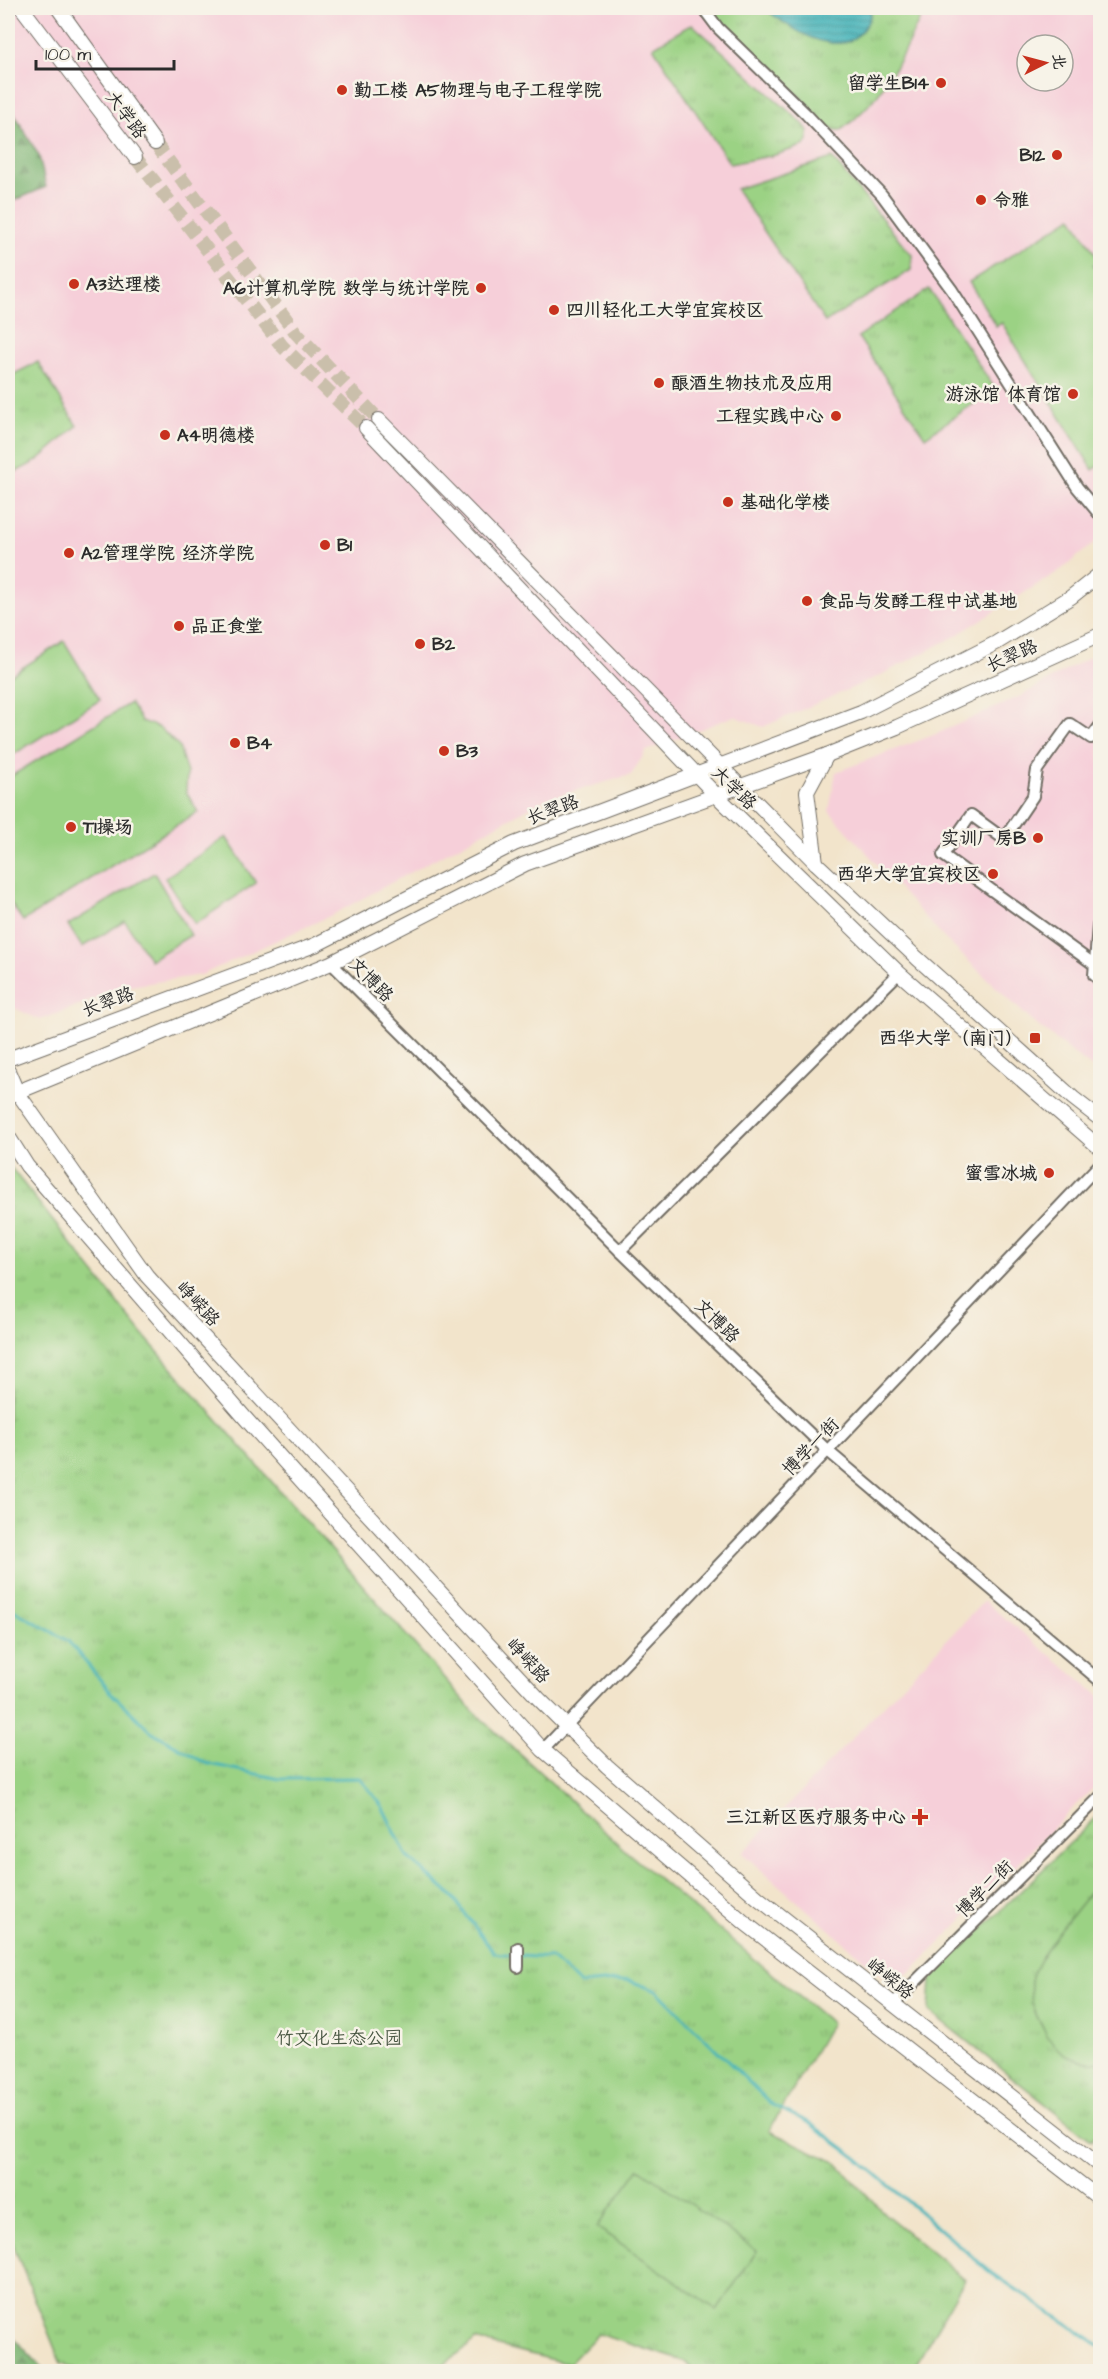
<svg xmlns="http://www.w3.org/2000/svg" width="1108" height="2379" viewBox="0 0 1108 2379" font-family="'Architects Daughter','LXGW WenKai TC',sans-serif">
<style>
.built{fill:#f6cfd9;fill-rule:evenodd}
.grass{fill:url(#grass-tufts);stroke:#637e58;stroke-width:1.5}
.forest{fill:url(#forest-firs);stroke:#54704e;stroke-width:1.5}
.pitch{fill:#9bd284;stroke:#637e58;stroke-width:1.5}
.water{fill:url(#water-rules);stroke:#376f72;stroke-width:1.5}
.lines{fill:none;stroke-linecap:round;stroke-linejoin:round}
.stream{stroke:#43b3b9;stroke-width:3}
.major-tunnel{stroke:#cabfab;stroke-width:14;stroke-dasharray:14 7;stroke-linecap:butt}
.minor-casing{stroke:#716c63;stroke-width:14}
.major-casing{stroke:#716c63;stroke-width:16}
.minor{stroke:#fff;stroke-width:10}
.major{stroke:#fff;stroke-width:14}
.poi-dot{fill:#c8321e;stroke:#f7f3e8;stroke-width:2}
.labels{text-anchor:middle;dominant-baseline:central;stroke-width:5;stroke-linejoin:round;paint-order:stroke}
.poi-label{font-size:18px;font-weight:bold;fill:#2b2b2b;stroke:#f7f3e8;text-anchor:start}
.street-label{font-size:18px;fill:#2b2b2b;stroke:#f7f3e8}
.park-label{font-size:18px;fill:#475541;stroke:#f7f3e8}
</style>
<defs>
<pattern id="grass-tufts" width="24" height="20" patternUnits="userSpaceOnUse" patternTransform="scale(1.5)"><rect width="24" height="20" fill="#9bd284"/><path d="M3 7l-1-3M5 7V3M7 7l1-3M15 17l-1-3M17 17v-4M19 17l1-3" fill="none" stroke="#86b472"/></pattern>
<pattern id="forest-firs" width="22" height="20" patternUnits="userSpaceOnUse" patternTransform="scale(1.5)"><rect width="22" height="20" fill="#7cb472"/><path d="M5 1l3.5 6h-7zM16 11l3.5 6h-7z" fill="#66935e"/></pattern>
<pattern id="water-rules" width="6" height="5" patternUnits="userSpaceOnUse" patternTransform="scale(1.5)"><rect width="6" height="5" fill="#43b3b9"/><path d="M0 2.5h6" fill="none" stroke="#389297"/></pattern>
</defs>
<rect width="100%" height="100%" fill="#f7f3e8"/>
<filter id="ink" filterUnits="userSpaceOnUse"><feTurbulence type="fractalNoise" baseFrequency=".0167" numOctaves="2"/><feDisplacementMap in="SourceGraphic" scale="12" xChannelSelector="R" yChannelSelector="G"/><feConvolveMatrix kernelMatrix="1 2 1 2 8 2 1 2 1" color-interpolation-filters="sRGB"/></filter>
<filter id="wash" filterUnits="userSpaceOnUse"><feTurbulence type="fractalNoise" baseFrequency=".008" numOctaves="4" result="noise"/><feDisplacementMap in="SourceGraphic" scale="24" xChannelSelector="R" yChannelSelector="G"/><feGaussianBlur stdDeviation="1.35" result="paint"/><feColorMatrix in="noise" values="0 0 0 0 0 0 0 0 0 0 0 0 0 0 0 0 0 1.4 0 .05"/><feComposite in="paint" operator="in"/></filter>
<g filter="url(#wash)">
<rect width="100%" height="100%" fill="#f2e4cb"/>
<g class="built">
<path d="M8 8H1100V538L1062 569 954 637 877 677 763 727 734 716 646 751 631 775 545 799 334 914 201 975 130 986 40 1020 8 1005ZM1027 45H1063V81H1027Z"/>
<path d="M1100 651V1074L1033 1022 943 937 829 811 836 772 936 734 1021 696Z"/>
<path d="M984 1601 1100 1696V1781L910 1973 886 1979 742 1853Z"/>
</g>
<g class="grass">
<path d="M707 8H925C901 58 886 97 840 131L828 128 790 87 738 43Z"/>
<path d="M692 24 804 125 808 131V141L805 145 775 155 730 164 653 47Z"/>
<path d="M832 158 912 255 911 270 825 322 736 189Z"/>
<path d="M929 289 995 389 925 437 858 337Z"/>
<path d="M38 362 77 426 37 461 8 476V377Z"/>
<path d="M8 1164 144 1336 472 1710 628 1853 831 2023 769 2131 837 2163 885 2214 965 2279 912 2371H694L684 2361 598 2334 569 2364 476 2340 435 2371 83 2372 61 2364 8 2232Z"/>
<path d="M1100 1814V2129L1092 2141 929 2011 931 1978Z"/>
</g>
<g class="forest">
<path d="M8 103 39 156 46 187 8 203Z"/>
<path d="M8 2331 45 2371H8Z"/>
</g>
<g class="pitch">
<path d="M1072 217 1099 260 1093 265 1100 277V465L1093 470 1002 323 996 326 969 282Z"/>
<path d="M64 641 100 700 8 758V677Z"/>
<path d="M130 703 141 721 160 728 179 747 187 773 186 792 198 812 23 921 8 899V778Z"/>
<path d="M226 837 256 883 195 924 165 878Z"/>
<path d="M154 873 191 935 150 960 125 921 82 947 68 925Z"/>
<path d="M1100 1880V2062C1077 2064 1058 2055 1047 2035 1037 2018 1029 2003 1031 1983 1032 1959 1084 1901 1100 1880Z"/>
<path d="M639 2168 757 2251 717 2310 597 2227Z"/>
</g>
<path class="water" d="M764 8H871C871 17 869 21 863 29 839 64 787 26 764 8Z"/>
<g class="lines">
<g class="stream">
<path d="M8 1607 68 1641 113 1695 151 1731 205 1763 280 1779 360 1778 382 1806 407 1857 453 1897 494 1953 514 1955"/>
<path d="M521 1956 551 1958 580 1984 628 1980 657 1991 772 2105 808 2122 857 2158 989 2271 1100 2346"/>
</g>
</g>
</g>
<g filter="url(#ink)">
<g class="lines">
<g class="major-tunnel">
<path d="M155 143 297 334 379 420"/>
<path d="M135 157 282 346 366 428"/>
</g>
<defs>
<g id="minor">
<path d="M703 8 718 28 806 114 882 195 952 290 1077 487 1100 515"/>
<path d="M1100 922 1098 926 1094 975 1100 980"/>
<path d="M331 963 620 1251 829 1452 1100 1681"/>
<path d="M1095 965 943 855 971 815 1004 839 1033 796 1037 770 1070 724 1091 738 1100 726"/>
<path d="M620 1251 899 973"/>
<path d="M543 1750 1100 1164"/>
<path d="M518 1948V1967"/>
<path d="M893 2004 1100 1797"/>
</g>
<g id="major">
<path d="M22 8 135 157"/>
<path d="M58 8 155 143"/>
<path d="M379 420 816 863 917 958 1073 1098 1100 1119"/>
<path d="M366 428 715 794 899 973 1100 1148"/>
<path d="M816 863 807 792 827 755"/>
<path d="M8 1059 315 945 514 844 861 712 996 643 1071 597 1100 574"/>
<path d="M8 1071 17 1092 147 1276 539 1699 607 1766 758 1898 1100 2166"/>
<path d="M8 1096 331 963 525 864 827 755 897 727 1100 635"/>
<path d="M8 1136 27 1166 246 1419 543 1750 745 1923 1100 2199"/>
</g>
</defs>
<use href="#minor" class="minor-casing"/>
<use href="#major" class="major-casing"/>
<use href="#minor" class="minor"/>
<use href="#major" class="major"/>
</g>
</g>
<g class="poi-dot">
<circle cx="941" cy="83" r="6"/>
<circle cx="342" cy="90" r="6"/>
<circle cx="1057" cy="155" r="6"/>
<circle cx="981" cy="200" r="6"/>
<circle cx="74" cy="284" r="6"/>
<circle cx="481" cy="288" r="6"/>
<circle cx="554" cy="310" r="6"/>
<circle cx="659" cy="383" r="6"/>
<circle cx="1073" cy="394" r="6"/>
<circle cx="836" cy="416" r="6"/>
<circle cx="165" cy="435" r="6"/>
<circle cx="728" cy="502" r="6"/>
<circle cx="325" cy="545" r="6"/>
<circle cx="69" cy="553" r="6"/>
<circle cx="807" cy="601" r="6"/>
<circle cx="179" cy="626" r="6"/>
<circle cx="420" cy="644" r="6"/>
<circle cx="235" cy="743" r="6"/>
<circle cx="444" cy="751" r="6"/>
<circle cx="71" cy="827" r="6"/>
<circle cx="1038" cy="838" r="6"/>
<circle cx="993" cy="874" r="6"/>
<rect x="1029" y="1032" width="12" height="12" rx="3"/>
<circle cx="1049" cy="1173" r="6"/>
<path d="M917 1808h6v6h6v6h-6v6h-6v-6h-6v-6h6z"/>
</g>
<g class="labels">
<g class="poi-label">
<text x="929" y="83" text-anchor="end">留学生B14</text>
<text x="354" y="90">勤工楼 A5物理与电子工程学院</text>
<text x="1045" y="155" text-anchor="end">B12</text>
<text x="993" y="200">令雅</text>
<text x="86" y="284">A3达理楼</text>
<text x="469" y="288" text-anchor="end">A6计算机学院 数学与统计学院</text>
<text x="566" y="310">四川轻化工大学宜宾校区</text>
<text x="671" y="383">酿酒生物技术及应用</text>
<text x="1061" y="394" text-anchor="end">游泳馆 体育馆</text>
<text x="824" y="416" text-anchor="end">工程实践中心</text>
<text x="177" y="435">A4明德楼</text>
<text x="740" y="502">基础化学楼</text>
<text x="337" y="545">B1</text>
<text x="81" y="553">A2管理学院 经济学院</text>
<text x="819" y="601">食品与发酵工程中试基地</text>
<text x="191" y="626">品正食堂</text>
<text x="432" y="644">B2</text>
<text x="247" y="743">B4</text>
<text x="456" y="751">B3</text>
<text x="83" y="827">T1操场</text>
<text x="1026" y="838" text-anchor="end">实训厂房B</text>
<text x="981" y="874" text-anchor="end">西华大学宜宾校区</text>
<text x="1023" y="1038" text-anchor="end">西华大学（南门）</text>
<text x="1037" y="1173" text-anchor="end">蜜雪冰城</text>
<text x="906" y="1817" text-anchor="end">三江新区医疗服务中心</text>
</g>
<g class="street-label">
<text transform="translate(126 115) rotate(53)">大学路</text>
<text transform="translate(1012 656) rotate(-24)">长翠路</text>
<text transform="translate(734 788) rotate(44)">大学路</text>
<text transform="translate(553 810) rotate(-20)">长翠路</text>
<text transform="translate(371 980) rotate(45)">文博路</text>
<text transform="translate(108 1002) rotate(-20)">长翠路</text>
<text transform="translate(198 1304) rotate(47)">峥嵘路</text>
<text transform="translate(717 1321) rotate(44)">文博路</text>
<text transform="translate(811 1447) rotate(-46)">博学一街</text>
<text transform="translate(528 1661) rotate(47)">峥嵘路</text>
<text transform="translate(985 1889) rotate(-45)">博学二街</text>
<text transform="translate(890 1979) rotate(38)">峥嵘路</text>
</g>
<g class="park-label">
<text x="339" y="2038">竹文化生态公园</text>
</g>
</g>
<rect width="1108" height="2379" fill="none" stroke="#f7f3e8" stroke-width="30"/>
<g transform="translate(1045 63) rotate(84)"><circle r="28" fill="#f7f3e8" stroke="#a5a39c" stroke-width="1.5"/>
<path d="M0-4.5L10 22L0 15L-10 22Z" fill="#c8321e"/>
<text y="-9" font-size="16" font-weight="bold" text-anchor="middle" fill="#2b2b2b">北</text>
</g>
<path d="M36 60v9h138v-9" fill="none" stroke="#2b2b2b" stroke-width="3"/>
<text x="45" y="60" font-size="18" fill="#2b2b2b" stroke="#f7f3e8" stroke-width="4.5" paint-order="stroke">100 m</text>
</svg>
